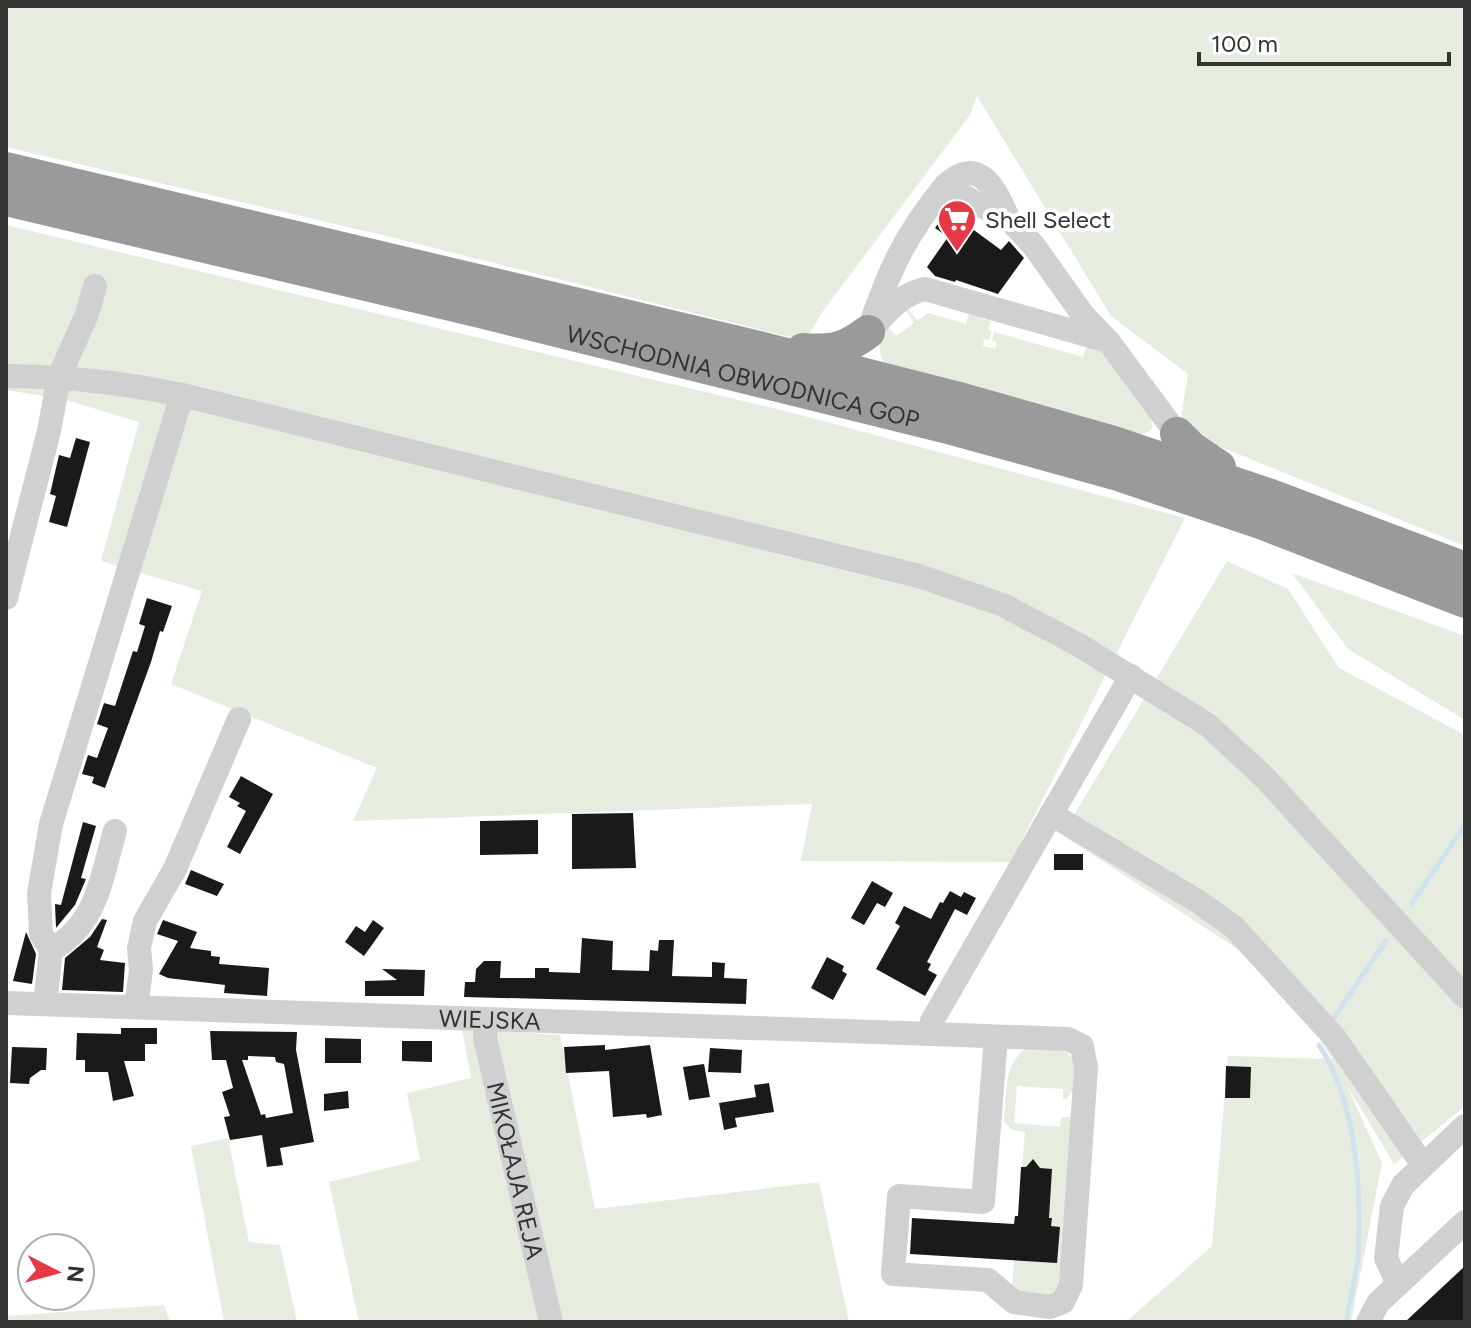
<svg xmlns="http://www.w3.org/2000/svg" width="1471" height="1328" viewBox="0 0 1471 1328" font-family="Figtree,sans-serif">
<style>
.green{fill:#e6ecdf}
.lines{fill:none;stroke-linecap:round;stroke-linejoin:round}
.stream{stroke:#cfe2ee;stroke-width:5}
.building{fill:#1a1a1a;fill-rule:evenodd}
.minor{stroke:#d0d0d0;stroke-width:24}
.highway{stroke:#9a9a9a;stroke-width:34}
.labels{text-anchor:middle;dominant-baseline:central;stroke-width:8;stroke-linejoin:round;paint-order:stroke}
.poi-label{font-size:24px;fill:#333;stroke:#fff;text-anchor:start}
.street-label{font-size:24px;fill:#333;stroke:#fff}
</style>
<rect width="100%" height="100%" fill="#fff"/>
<g class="green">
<path d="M6 6H1465V546L1179 430 1188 374 1111 316 977 96 970 115 823 311 805 341 382 235 6 147Z"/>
<path d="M6 225 789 412 1185 518 1011 862 801 861 812 804 353 821 377 768 171 684 202 591 101 561 139 422 63 399 6 390Z"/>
<path d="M971 308 984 320 993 315 988 329 991 331 989 340 984 339 983 346 995 349 997 342 992 340 994 332 1083 357 1088 343 1097 347 1149 415 1153 426 1150 431 1140 435 886 365C876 353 880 337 887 325L896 336 914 323 906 310 908 309 917 320 928 313 966 324Z"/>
<path d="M1227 561 1288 589 1339 668 1465 735V1106L1394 1164 1347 1086 1382 1163 1351 1322H1126L1212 1246 1228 1056 1332 1059 1283 978 1062 835Z"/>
<path d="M1292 573 1465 636V720L1348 649Z"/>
<path d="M462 1029 560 1035 595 1209 819 1182 849 1322H359L329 1182 420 1160 407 1093 471 1078Z"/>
<path d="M1029 1046C1052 1048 1077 1045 1075 1075 1074 1085 1074 1091 1067 1098L1063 1099V1089L1017 1086 1014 1123 1060 1127 1061 1117H1071L1061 1294 1025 1300 1012 1285 1025 1132 1012 1130 1004 1122C1007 1092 1002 1064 1029 1046Z"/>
<path d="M228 1138 249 1242 280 1245 297 1322H224L191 1146Z"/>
<path d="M164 1305 170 1322H6V1316Z"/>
</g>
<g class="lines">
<g class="stream">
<path d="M1412 903 1465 825"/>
<path d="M1334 1018 1386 941"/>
<path d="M1319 1045C1356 1100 1362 1189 1358 1255 1356 1277 1350 1300 1346 1322"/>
</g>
</g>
<g class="building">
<path d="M948 211 1001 250 1009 241 1024 258 998 294 956 280 955 282 935 276 927 267 948 237 935 228Z"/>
<path d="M76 438 90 442 67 527 49 522 56 496 50 494 59 455 70 458Z"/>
<path d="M147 598 172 606 163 632 160 631 151 662 105 788 92 783 94 777 82 774 88 755 97 758 108 728 97 724 104 703 115 706 133 651 137 652 145 626 139 624Z"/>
<path d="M241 776 273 794 240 854 227 847 246 811 237 806 240 803 229 797Z"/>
<path d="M633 813 636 868 572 869V814Z"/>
<path d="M538 820V854L480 855V821Z"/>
<path d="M83 822 96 826 81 878 86 879 75 905 56 928 55 904 61 905Z"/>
<rect x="1054" y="854" width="29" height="16"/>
<path d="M191 870 224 884 217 896 185 884Z"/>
<path d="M872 881 893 893 885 907 877 903 864 925 851 918Z"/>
<path d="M950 891 961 897 964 892 976 898 967 915 955 909 927 962 931 964 928 970 937 975 925 996 876 969 900 926 895 923 904 906 931 919 940 902 943 903Z"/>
<path d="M102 919 107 920 97 947 104 950 100 960 125 963 123 992 62 990 65 958 90 937Z"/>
<path d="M163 920 197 932 190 948 211 951V956L220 957 219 964 269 968 267 996 224 993 225 985 168 978 159 974 178 941 157 934Z"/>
<path d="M373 920 384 928 364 956 345 942 356 926 365 932Z"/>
<path d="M26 932 36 954 32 984 13 981Z"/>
<path d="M582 938 613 941 612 970 649 971 650 950 658 951 659 940H674L672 976 712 977V962L725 963 724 978 747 979 746 1004 464 997 465 982H475L476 969 484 961H501L500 978H535V968H549V972L580 973Z"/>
<path d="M827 957 844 966 842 971 847 974 833 1000 811 988Z"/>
<path d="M382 969 425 970 424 996H365V981L397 980Z"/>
<path d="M121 1028H157V1044H145V1061H124L134 1096 113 1101 108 1072H85V1060H76L77 1033 121 1034Z"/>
<path d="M210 1031 297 1032 296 1050 314 1142 280 1148 283 1165 267 1167 262 1135 230 1140 224 1117 230 1116 222 1092 233 1088 226 1060H212ZM248 1056 275 1057 276 1062 284 1064 293 1113 266 1118 265 1114 261 1115 242 1060H248Z"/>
<path d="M325 1038 361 1039V1063H325Z"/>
<path d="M402 1041H432V1062L402 1061Z"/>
<path d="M605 1045V1050L650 1045 662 1115 647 1118 646 1114 613 1117 609 1071 566 1073 564 1047Z"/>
<path d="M12 1047 47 1048 46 1070H41L30 1078 29 1084 10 1083Z"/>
<path d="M710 1048 742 1050 741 1073 708 1072Z"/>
<path d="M704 1064 710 1097 689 1100 683 1067Z"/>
<path d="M1226 1066 1251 1067 1250 1098H1225Z"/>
<path d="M769 1083 774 1112 735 1118 737 1127 724 1130 719 1103 756 1097 754 1085Z"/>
<path d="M348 1091 349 1108 324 1111V1094Z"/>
<path d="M1033 1159 1040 1168 1052 1169 1049 1218H1052L1051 1226 1060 1227 1057 1263 910 1254 912 1218 1014 1224 1015 1216H1018L1021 1167H1026Z"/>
<path d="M1465 1266V1322H1405Z"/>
</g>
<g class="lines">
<g class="minor">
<path d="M946 185C979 154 996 190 1008 218"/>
<path d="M872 328C888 311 902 294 925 289L1108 341 1177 434"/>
<path d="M868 332C889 271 904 236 946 185L975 203 1008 218 1034 246 1083 315 1108 341"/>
<path d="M6 376C69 377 120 382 182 395L919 576 1003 605 1079 645 1208 725 1265 778 1465 997"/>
<path d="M6 598 49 431 59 377 87 314 95 286"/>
<path d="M1051 814 1199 902 1234 927 1335 1038 1423 1165"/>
<path d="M51 950C98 923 101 878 115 831"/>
<path id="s1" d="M6 1003 932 1034 1068 1039 1082 1046 1086 1068 1071 1285 1063 1302 1050 1307 1014 1302 988 1280 893 1274 899 1196 983 1202 996 1037"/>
<path d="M45 1004 51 950 41 934 39 893 51 824 182 395"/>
<path d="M136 1007 141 970 139 948 145 921 175 869 239 719"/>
<path id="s2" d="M486 1020 485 1038 551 1322"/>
<path d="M932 1034V1021L1131 676"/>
<path d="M1398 1284 1386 1258 1392 1206 1403 1185 1465 1126"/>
<path d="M1368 1322 1378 1303 1465 1222"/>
</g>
<g class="highway">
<path d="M6 169 755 347 963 400 1114 443 1268 495 1465 569"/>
<path id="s3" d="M6 199 480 311 952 428 1115 473 1263 523 1465 601"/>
<path d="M803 350C833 352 844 350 868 332"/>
<path d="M1177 434 1192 449 1219 467"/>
</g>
</g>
<defs>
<symbol id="supermarket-pin" viewBox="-11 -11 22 30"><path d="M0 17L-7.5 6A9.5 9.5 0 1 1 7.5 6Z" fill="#e63946" stroke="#fff"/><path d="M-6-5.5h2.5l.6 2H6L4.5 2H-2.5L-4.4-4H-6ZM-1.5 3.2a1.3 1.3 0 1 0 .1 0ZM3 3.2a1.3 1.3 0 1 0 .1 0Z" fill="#fff"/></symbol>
</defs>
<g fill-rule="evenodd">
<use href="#supermarket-pin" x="935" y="197" width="44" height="60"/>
</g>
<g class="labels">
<g class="poi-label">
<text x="985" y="219">Shell Select</text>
</g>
<g class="street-label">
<text stroke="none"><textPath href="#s3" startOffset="758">WSCHODNIA OBWODNICA GOP</textPath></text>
<text stroke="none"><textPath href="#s1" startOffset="484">WIEJSKA</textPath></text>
<text stroke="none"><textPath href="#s2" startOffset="154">MIKOŁAJA REJA</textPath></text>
</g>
</g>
<rect width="1471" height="1328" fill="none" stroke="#333333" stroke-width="16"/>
<g transform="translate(56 1272) rotate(96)"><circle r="38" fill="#ffffff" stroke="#adadad" stroke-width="2"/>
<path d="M0-6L14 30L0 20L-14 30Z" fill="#e63946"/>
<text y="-12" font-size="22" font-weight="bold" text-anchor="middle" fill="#333333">N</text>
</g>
<path d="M1199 52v12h250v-12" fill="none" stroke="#333333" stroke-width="4"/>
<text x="1211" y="52" font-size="24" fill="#333333" stroke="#ffffff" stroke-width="6" paint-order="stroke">100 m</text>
</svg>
